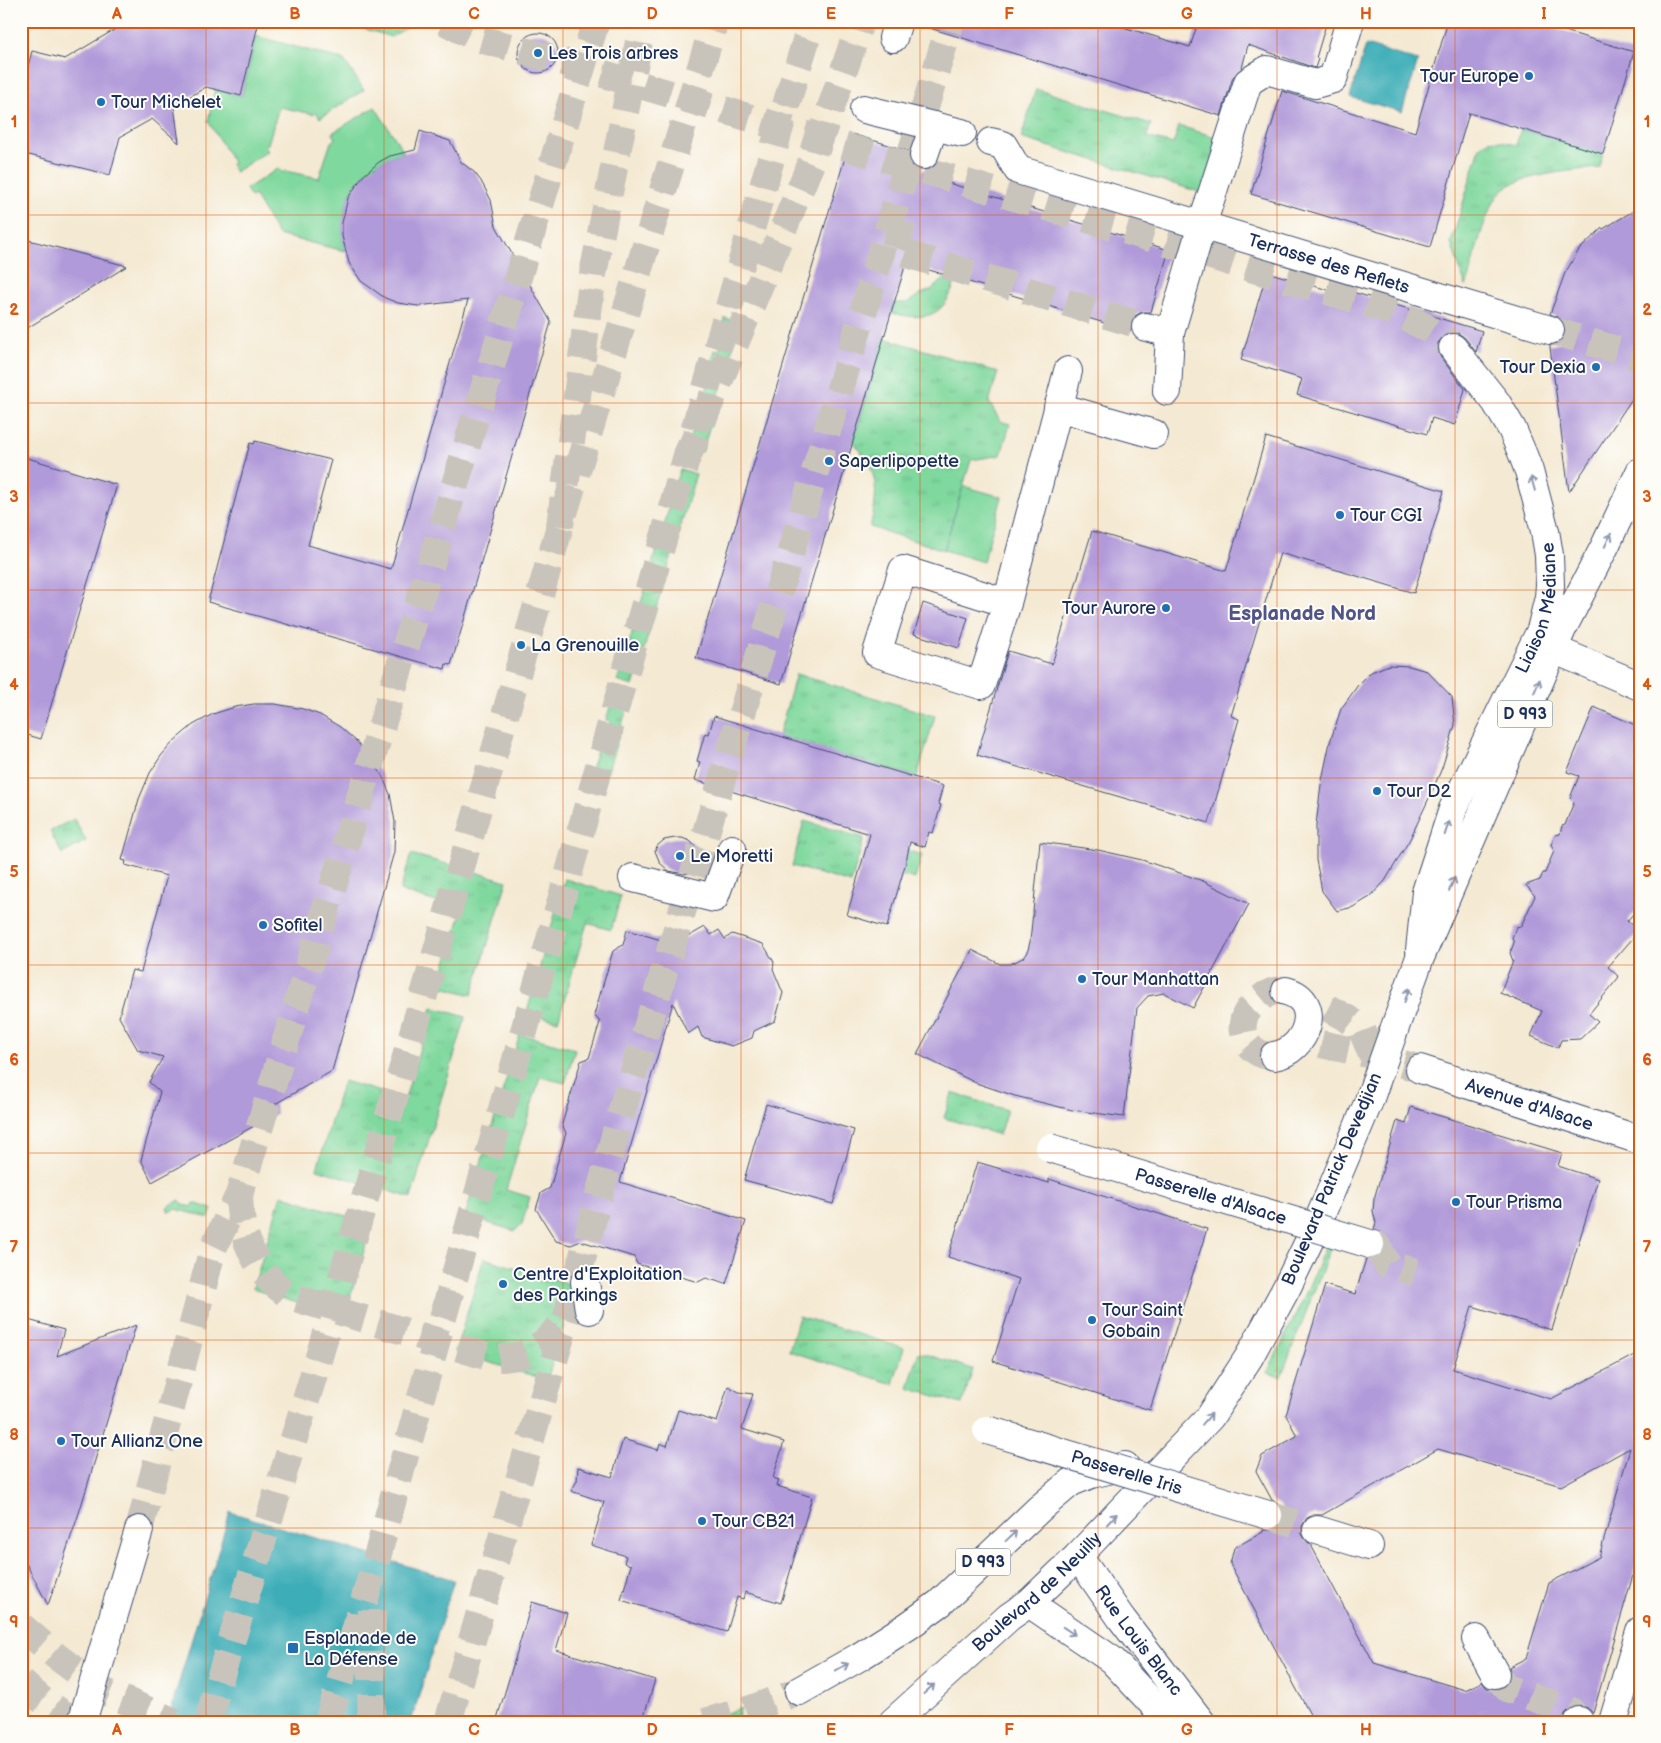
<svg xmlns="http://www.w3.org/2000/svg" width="1661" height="1743" viewBox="0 0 1661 1743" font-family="'Balsamiq Sans',sans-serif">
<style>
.grass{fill:url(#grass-tufts);stroke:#4d847e}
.garden{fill:#7fd89d;stroke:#4d847e}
.water{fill:#3cadb7;stroke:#2c6e8a}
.building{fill:#b19ad9;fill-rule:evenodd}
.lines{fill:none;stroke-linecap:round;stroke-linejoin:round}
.minor-tunnel{stroke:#c9c4bb;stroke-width:28;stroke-dasharray:28 14;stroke-linecap:butt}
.major-tunnel{stroke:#c9c4bb;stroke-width:28;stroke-dasharray:28 14;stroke-linecap:butt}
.highway-tunnel{stroke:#c9c4bb;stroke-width:28;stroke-dasharray:28 14;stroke-linecap:butt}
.minor-casing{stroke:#3c4b6f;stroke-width:30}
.major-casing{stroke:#3c4b6f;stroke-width:30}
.minor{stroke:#fff;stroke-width:28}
.major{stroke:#fff;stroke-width:28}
.minor-bridge-casing{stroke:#3c4b6f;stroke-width:30;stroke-linecap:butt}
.major-bridge-casing{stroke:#3c4b6f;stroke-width:30;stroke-linecap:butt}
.minor-bridge{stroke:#fff;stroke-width:28}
.major-bridge{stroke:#fff;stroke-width:28}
.oneway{stroke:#8d97ae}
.grid{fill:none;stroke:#de5710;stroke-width:1;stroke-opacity:0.55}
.poi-dot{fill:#1f6fb2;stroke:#fdfcf7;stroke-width:2}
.labels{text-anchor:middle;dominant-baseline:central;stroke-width:4;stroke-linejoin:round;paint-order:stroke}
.shield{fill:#fdfcf7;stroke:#5f6c8c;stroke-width:1}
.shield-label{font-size:16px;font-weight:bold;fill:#1b2f5e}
.poi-label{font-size:18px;fill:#1b2f5e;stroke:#fdfcf7;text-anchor:start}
.street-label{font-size:18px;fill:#1b2f5e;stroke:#fdfcf7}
.quarter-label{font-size:20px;font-weight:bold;fill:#505489;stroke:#fdfcf7}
.neatline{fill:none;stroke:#de5710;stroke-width:2}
.grid-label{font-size:16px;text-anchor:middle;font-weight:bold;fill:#de5710}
</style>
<defs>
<pattern id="grass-tufts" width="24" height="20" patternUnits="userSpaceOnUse" patternTransform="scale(1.25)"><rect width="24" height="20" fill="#7fd89d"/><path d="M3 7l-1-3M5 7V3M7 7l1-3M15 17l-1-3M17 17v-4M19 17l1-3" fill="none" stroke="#6dba8a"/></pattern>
</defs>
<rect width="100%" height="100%" fill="#fdfcf7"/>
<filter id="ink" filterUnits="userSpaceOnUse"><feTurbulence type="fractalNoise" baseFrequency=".02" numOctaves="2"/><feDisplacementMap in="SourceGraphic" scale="10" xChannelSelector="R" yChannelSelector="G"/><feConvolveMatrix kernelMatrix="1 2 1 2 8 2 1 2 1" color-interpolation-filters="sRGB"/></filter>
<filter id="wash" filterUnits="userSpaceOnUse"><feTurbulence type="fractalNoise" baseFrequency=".0096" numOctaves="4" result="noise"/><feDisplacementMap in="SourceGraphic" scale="20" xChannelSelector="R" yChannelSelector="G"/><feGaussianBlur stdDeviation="1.12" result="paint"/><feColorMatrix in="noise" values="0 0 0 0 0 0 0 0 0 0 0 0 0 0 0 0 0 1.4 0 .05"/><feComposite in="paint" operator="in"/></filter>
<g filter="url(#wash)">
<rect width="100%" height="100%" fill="#f4e9d2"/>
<g class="grass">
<path d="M339 21H419L391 37Z"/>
<path d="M1036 89 1151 124 1147 137 1173 144 1179 126 1219 138 1203 193 1021 138Z"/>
<path d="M1521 129 1603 154 1599 168C1575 170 1523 175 1505 188 1486 202 1473 263 1466 287L1451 243 1480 147C1490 135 1504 142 1516 145Z"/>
<path d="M948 276 956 279C945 316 928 322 892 313L894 303H907L912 300 920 294 931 290Z"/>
<path d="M725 318 740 323 702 452 687 447 692 431H694L700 413 697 412 704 390 706 391 712 373 709 371 715 350 719 351 724 334 721 333Z"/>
<path d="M884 338 998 372 989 402 1000 421 1010 424 1001 455 971 460 944 550 870 527C879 493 879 469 853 442Z"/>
<path d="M680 469 696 474 633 686 617 681 623 663H626L632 646 629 644 634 625H638L643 607 640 606 647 583 651 584 655 566 652 565 658 544 662 545 667 527 664 526 670 504H673L678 487 675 485Z"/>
<path d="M796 674 935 716 917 777 876 765 874 767 864 764 865 761 849 757 848 760 828 753V750L792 739 791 742 778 738Z"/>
<path d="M612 701 628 705 607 774 591 769 601 739H605L610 721 606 720Z"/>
<path d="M74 819 86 841 62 854 50 831Z"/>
<path d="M804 821 864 838 851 883 792 866Z"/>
<path d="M884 844 922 855 915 879 877 868Z"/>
<path d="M411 854 507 881 472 995 439 986 462 910 400 891Z"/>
<path d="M565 879 621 896 611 930 587 923 558 1021 527 1012Z"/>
<path d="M432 1007 466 1017 411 1198 317 1169 343 1081 405 1099Z"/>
<path d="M520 1034 575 1049 565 1083 540 1077 506 1190 530 1197 522 1224 515 1231 465 1216Z"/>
<path d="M952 1093 1007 1110 999 1135 944 1118Z"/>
<path d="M281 1195 372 1224 344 1318 253 1289Z"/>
<path d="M180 1200 181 1203 192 1207 194 1203 212 1209 209 1218 175 1209 169 1212 167 1207Z"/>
<path d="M1332 1231 1336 1234 1281 1377 1267 1373 1302 1302Z"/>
<path d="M484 1258 576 1286 547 1380 455 1352Z"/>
<path d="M799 1316 904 1348 893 1384 789 1351Z"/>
<path d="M919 1352 973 1369 962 1404 908 1388Z"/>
<path d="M741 1708 739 1715 719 1722H702Z"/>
</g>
<g class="garden">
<path d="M256 36 344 60 364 90 320 118 316 112 313 114 279 107 268 144 265 146 268 151 235 172 231 164 233 162 208 121 215 89 242 96Z"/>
<path d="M375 107 404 152C356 164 336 205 345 251L278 235 254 195 251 197 246 189 279 168 283 173 285 171 319 178 331 142 335 139 332 133Z"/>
<path d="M963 486 1002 497 983 562 944 550Z"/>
</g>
<g class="water">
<path d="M1366 45 1418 61 1402 112 1350 97Z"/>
<path d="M230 1512 454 1580 411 1722H167Z"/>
</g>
<g id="blocks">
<g class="building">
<path d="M129 21H259L241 96 206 87 174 106 179 143 152 119 120 137 110 175 21 153V80L25 77 32 51 65 59Z"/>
<path d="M927 21H1103L1190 47 1196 29 1188 27 1189 21H1327L1316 58 1318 59 1315 68 1248 45 1242 68 1233 77 1221 116 926 27Z"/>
<path d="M1448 21H1532L1634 52 1603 154 1469 113 1430 247 1251 194 1282 91 1415 132Z"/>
<circle cx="538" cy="53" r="20"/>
<path d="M420 131 450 141 461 162 474 172 481 181 491 200 496 226 551 322 451 665 446 664 445 669 208 602 250 443 254 444 255 441 331 460 308 545 391 569 468 300 418 306 398 303 385 298 361 281 349 263 342 236V223L348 198 363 176 379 162 390 156 415 150Z"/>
<path d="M852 134 909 151V158L912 165 918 170H927L936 165 932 178 1169 250 1151 312H1142L1135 316 1131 323V331L906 263 781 684 696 658Z"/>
<path d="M1640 207V387L1569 492 1550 347V345H1554L1561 341 1565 335V327L1561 319 1550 314 1565 273 1579 250 1602 228 1603 229Z"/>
<path d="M21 238 127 266 21 332Z"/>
<path d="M1267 272 1328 290 1329 285 1482 331 1476 352 1465 338 1458 333H1451L1444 336 1438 343V351L1441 358 1465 389 1455 425 1432 418 1427 434 1297 395 1302 379 1241 360Z"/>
<path d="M1266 437 1444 491 1414 593 1280 553 1231 716 1239 719 1209 823 977 755 1008 651 1052 664 1092 531 1226 571Z"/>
<path d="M21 456 117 485 41 739 21 733Z"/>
<path d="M923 603 968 618 959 648 914 634Z"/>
<path d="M1389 665 1409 666 1427 671 1452 697 1455 725 1442 768 1430 796 1410 839 1385 881 1370 897 1353 907 1337 911 1322 891 1316 860V825L1321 785 1330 742 1341 709 1358 685 1371 672Z"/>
<path d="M254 704H275L303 709 320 715 340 727 357 742 372 760 382 775 390 794 395 822 394 852 332 1071 275 1104 276 1114 152 1182 141 1160 160 1092 149 1082 163 1057 138 1050 119 1017 132 970 141 972 167 876 125 865 126 861 122 860 139 799 150 773 161 756 174 741 193 725 213 714 235 707Z"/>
<path d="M1594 707 1640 727V906L1627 921 1639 931 1608 967 1619 977 1589 1014 1598 1022 1580 1039 1561 1040 1558 1048 1531 1036 1542 1011 1500 993 1513 961 1510 953 1514 943 1512 938 1516 927 1521 926 1535 896 1526 885 1540 880 1543 873H1545L1554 851 1551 845 1555 835 1560 834 1562 826 1565 825 1574 802 1570 798 1579 776 1567 772Z"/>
<path d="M714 716 943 786 938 804 941 805 933 833 929 832 925 847 910 842 906 862 887 927 847 915 870 834 695 780 700 762 697 761 705 733 709 734Z"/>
<path d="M675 838H682L690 841 703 854 704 861 703 866 699 870 684 874 669 871 660 863 655 851 657 846 664 840Z"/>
<path d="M1040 842 1098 850 1142 860 1203 881 1249 904 1193 1008 1164 993 1148 996 1137 1008 1124 1117 1072 1110 1015 1096 976 1083 917 1054 972 950 1000 964H1010L1017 961 1024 957 1028 950 1030 942Z"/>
<path d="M705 927 711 935 719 930 725 939 732 934 763 944 774 962 773 969 783 993 775 1021 754 1031 752 1038 732 1046 702 1037 698 1027 688 1034 673 1003 620 1182 746 1221 726 1284 706 1278 698 1282 637 1264 634 1257 581 1241 571 1245 556 1241 536 1209 541 1193 550 1188 566 1133 562 1124 581 1061 589 1058 600 1022 594 1015 613 951 623 945 627 930 675 944Z"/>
<path d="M766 1104 854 1130 833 1204 744 1180Z"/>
<path d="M1411 1107 1562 1153 1558 1166 1598 1179 1552 1330 1472 1306 1453 1369 1551 1399 1640 1352V1551L1593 1713 1586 1707 1579 1705 1572 1707 1565 1714 1563 1722H1314L1230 1564 1234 1548 1263 1532V1530H1271L1278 1527 1283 1520V1512L1280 1505 1272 1500 1256 1471 1262 1456 1297 1436 1286 1415 1325 1285 1355 1294 1366 1259H1374L1380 1256 1385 1249V1240L1381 1233 1374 1229 1376 1223 1373 1211 1374 1199 1397 1121 1406 1124ZM1630 1448 1599 1557 1549 1583 1526 1658 1509 1667 1511 1675 1509 1682 1502 1688 1494 1690 1487 1688 1482 1682 1465 1690 1374 1663 1312 1547V1545L1306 1541 1302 1534V1526L1307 1518 1314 1515H1322L1438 1449 1561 1486Z"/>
<path d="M977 1162 1049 1183V1179L1207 1229 1150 1410 993 1361 1019 1279 948 1257Z"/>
<path d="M21 1318 64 1330 57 1356 136 1325 79 1513 48 1605 21 1554Z"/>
<path d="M728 1386 739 1392 753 1394 742 1429 784 1442 773 1478 779 1480 777 1486 812 1497 781 1603 745 1592 743 1599 737 1597 727 1632 621 1600 631 1565 624 1563 626 1556 591 1545 604 1502 571 1491 577 1481 578 1467 612 1477 623 1439 658 1450 660 1443 667 1446 678 1410 717 1422Z"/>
<path d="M532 1602 567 1613 556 1650 655 1680 642 1722H496Z"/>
</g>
</g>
</g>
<g filter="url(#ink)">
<use href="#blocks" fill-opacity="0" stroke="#3c4b6f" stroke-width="1"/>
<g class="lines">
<g class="minor-tunnel">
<path d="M444 21 476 38 557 60 1364 302C1396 313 1429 324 1453 348"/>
<path d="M903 221 894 250 1146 327"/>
<path d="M1550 330 1640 357"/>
<path d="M1328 1008 1348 1019 1362 1030 1372 1055"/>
<path d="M1321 1044 1372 1055 1420 1069"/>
<path d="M1274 1056C1253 1057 1236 1037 1245 1016 1247 1010 1253 1005 1258 1001 1266 993 1274 989 1286 991"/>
<path d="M239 1195C240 1236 256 1276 292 1297L492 1358C526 1359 542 1348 563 1322"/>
<path d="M1370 1244 1377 1246 1387 1264 1415 1272"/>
<path d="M1268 1515 1317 1530"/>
<path d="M139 1530 213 1248 239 1195 596 21"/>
<path d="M1495 1674 1507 1688 1571 1711 1579 1721"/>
<path d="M448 1722 567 1316 618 1124 951 21"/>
</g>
<g class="major-tunnel">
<path d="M686 460 814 156 861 21"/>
<path d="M560 526 593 274 643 21"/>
<path d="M21 1626 56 1656 103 1691 175 1722"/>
<path d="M21 1682 42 1700 76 1722"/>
<path d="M705 1722 751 1709 799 1691"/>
</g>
<g class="highway-tunnel">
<path d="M209 1722 216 1691 314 1374 560 526 715 21"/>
<path d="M328 1722 376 1561 440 1328 787 102 812 21"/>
<path d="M371 1722 372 1603"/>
</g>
<defs>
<g id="minor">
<path d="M893 38 898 21"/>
<path d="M864 109 962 133"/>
<path id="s1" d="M991 142 1003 145 1018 170 1550 330"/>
<path d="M924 155 934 126"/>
<path d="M1146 327 1170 333"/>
<path d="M1167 391 1170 333 1202 225 1248 82 1267 70 1315 84 1333 79 1350 21"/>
<path d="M1058 407 1154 434"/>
<path d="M903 570 1007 603 981 685 877 653Z"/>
<path d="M1007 603 1068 371"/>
<path d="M1553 649 1640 686"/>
<path d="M633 878 714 898 732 849"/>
<path id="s2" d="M1420 950 1426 892 1453 809 1541 630 1549 597 1550 585 1549 555 1545 531 1529 471 1523 455 1512 429 1496 402 1453 348"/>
<path d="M1274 1056C1306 1052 1325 1001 1286 991"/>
<path id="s3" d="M1420 1069 1640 1140"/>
<path d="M585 1282 589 1310"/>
<path d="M1317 1530 1369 1546"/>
<path d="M1476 1639 1495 1674"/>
<path d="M1579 1721V1722"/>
<path d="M82 1722 139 1530"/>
<path d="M1613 1722 1640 1631"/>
</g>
<g id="major">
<path d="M1394 1030 1419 960 1562 629 1605 546 1640 472"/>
<path id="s4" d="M1078 1556 1121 1618 1201 1722"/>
<path d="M1029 1603 1112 1660 1170 1722"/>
<path d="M799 1691 859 1657 908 1626 940 1603 1039 1509 1071 1482 1091 1474 1125 1466"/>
<path id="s5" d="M893 1722 1009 1617 1029 1603 1078 1556 1210 1417 1249 1357 1287 1287 1314 1231 1369 1101"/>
</g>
</defs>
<use href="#minor" class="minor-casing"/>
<use href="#major" class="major-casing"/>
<use href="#minor" class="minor"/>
<use href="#major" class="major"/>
<defs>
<g id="minor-bridge">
<path id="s6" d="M1050 1148 1370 1244"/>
<path id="s7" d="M987 1430 1268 1515"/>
</g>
<path id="major-bridge" d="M1369 1101 1394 1030"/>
</defs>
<use href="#minor-bridge" class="minor-bridge-casing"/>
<use href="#major-bridge" class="major-bridge-casing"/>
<use href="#minor-bridge" class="minor-bridge"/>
<use href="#major-bridge" class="major-bridge"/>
</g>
<defs><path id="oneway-shaft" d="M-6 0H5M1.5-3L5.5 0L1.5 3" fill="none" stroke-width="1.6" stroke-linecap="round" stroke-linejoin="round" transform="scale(1.25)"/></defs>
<g class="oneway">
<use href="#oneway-shaft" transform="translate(1533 484) rotate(-106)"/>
<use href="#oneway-shaft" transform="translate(1608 540) rotate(-64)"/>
<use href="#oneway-shaft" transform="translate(1537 686) rotate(-67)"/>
<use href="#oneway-shaft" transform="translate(1447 828) rotate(-72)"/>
<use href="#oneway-shaft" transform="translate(1452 884) rotate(-67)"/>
<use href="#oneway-shaft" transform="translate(1407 995) rotate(-70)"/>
<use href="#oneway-shaft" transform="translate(1207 1419) rotate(-49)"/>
<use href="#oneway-shaft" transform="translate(1112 1519) rotate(-47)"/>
<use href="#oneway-shaft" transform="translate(1011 1536) rotate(-43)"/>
<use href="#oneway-shaft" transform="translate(1069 1631) rotate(34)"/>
<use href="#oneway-shaft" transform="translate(842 1667) rotate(-29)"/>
<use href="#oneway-shaft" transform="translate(929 1689) rotate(-42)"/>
</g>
</g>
<path class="grid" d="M206 21V1722M384 21V1722M563 21V1722M741 21V1722M920 21V1722M1098 21V1722M1277 21V1722M1455 21V1722M21 215H1640M21 403H1640M21 590H1640M21 778H1640M21 965H1640M21 1153H1640M21 1340H1640M21 1528H1640"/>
<g class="poi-dot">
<circle cx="538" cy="53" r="5"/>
<circle cx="1529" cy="76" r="5"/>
<circle cx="101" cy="102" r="5"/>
<circle cx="1596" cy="367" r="5"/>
<circle cx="829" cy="461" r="5"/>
<circle cx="1340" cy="515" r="5"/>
<circle cx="1166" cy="608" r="5"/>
<circle cx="521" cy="645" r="5"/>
<circle cx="1377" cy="791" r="5"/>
<circle cx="680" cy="856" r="5"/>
<circle cx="263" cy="925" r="5"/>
<circle cx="1082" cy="979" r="5"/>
<circle cx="1456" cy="1202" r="5"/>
<circle cx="503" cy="1284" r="5"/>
<circle cx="1092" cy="1320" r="5"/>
<circle cx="61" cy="1441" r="5"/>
<circle cx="702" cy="1521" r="5"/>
<rect x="287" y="1642" width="12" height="12" rx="2.5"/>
</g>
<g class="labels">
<g class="shield">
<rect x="1497.5" y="700.5" width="55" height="27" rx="4"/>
<rect x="955.5" y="1548.5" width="55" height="27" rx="4"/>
</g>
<g class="shield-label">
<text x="1525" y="714">D 993</text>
<text x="983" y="1562">D 993</text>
</g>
<g class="poi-label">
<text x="548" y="53">Les Trois arbres</text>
<text x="1519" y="76" text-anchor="end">Tour Europe</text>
<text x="111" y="102">Tour Michelet</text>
<text x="1586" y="367" text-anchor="end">Tour Dexia</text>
<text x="839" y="461">Saperlipopette</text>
<text x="1350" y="515">Tour CGI</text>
<text x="1156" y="608" text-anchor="end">Tour Aurore</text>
<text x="531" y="645">La Grenouille</text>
<text x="1387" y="791">Tour D2</text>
<text x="690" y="856">Le Moretti</text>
<text x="273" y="925">Sofitel</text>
<text x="1092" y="979">Tour Manhattan</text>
<text x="1466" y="1202">Tour Prisma</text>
<text x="513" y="1274">Centre d'Exploitation<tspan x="513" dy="21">des Parkings</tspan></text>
<text x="1102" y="1310">Tour Saint<tspan x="1102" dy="21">Gobain</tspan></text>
<text x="71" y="1441">Tour Allianz One</text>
<text x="712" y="1521">Tour CB21</text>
<text x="304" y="1638">Esplanade de<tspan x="304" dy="21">La Défense</tspan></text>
</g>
<g class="street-label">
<text stroke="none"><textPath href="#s1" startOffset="366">Terrasse des Reflets</textPath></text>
<text stroke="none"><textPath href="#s2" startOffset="366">Liaison Médiane</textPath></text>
<text stroke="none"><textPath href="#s3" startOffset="115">Avenue d'Alsace</textPath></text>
<text transform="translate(1332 1179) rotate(-67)">Boulevard Patrick Devedjian</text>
<text stroke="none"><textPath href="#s6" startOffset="168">Passerelle d'Alsace</textPath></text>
<text stroke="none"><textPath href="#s7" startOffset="146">Passerelle Iris</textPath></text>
<text stroke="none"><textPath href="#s5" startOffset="194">Boulevard de Neuilly</textPath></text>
<text stroke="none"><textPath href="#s4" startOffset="104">Rue Louis Blanc</textPath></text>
</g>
<g class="quarter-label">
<text x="1302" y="614">Esplanade Nord</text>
</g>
</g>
<rect width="1661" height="1743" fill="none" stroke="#fdfcf7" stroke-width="55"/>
<rect x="28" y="28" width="1606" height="1688" class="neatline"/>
<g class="grid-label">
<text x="117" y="19">A</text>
<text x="295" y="19">B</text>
<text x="474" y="19">C</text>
<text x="652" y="19">D</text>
<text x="831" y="19">E</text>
<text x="1009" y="19">F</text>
<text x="1187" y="19">G</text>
<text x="1366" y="19">H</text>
<text x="1544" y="19">I</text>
<text x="14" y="127">1</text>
<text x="1647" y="127">1</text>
<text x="14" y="315">2</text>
<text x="1647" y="315">2</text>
<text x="14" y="502">3</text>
<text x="1647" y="502">3</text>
<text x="14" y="690">4</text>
<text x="1647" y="690">4</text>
<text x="14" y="877">5</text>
<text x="1647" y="877">5</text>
<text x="14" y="1065">6</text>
<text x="1647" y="1065">6</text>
<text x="14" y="1252">7</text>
<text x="1647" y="1252">7</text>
<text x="14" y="1440">8</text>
<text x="1647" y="1440">8</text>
<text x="14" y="1627">9</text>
<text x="1647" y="1627">9</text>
<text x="117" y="1735">A</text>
<text x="295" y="1735">B</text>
<text x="474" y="1735">C</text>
<text x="652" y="1735">D</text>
<text x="831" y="1735">E</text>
<text x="1009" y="1735">F</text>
<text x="1187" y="1735">G</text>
<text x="1366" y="1735">H</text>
<text x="1544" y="1735">I</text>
</g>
</svg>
